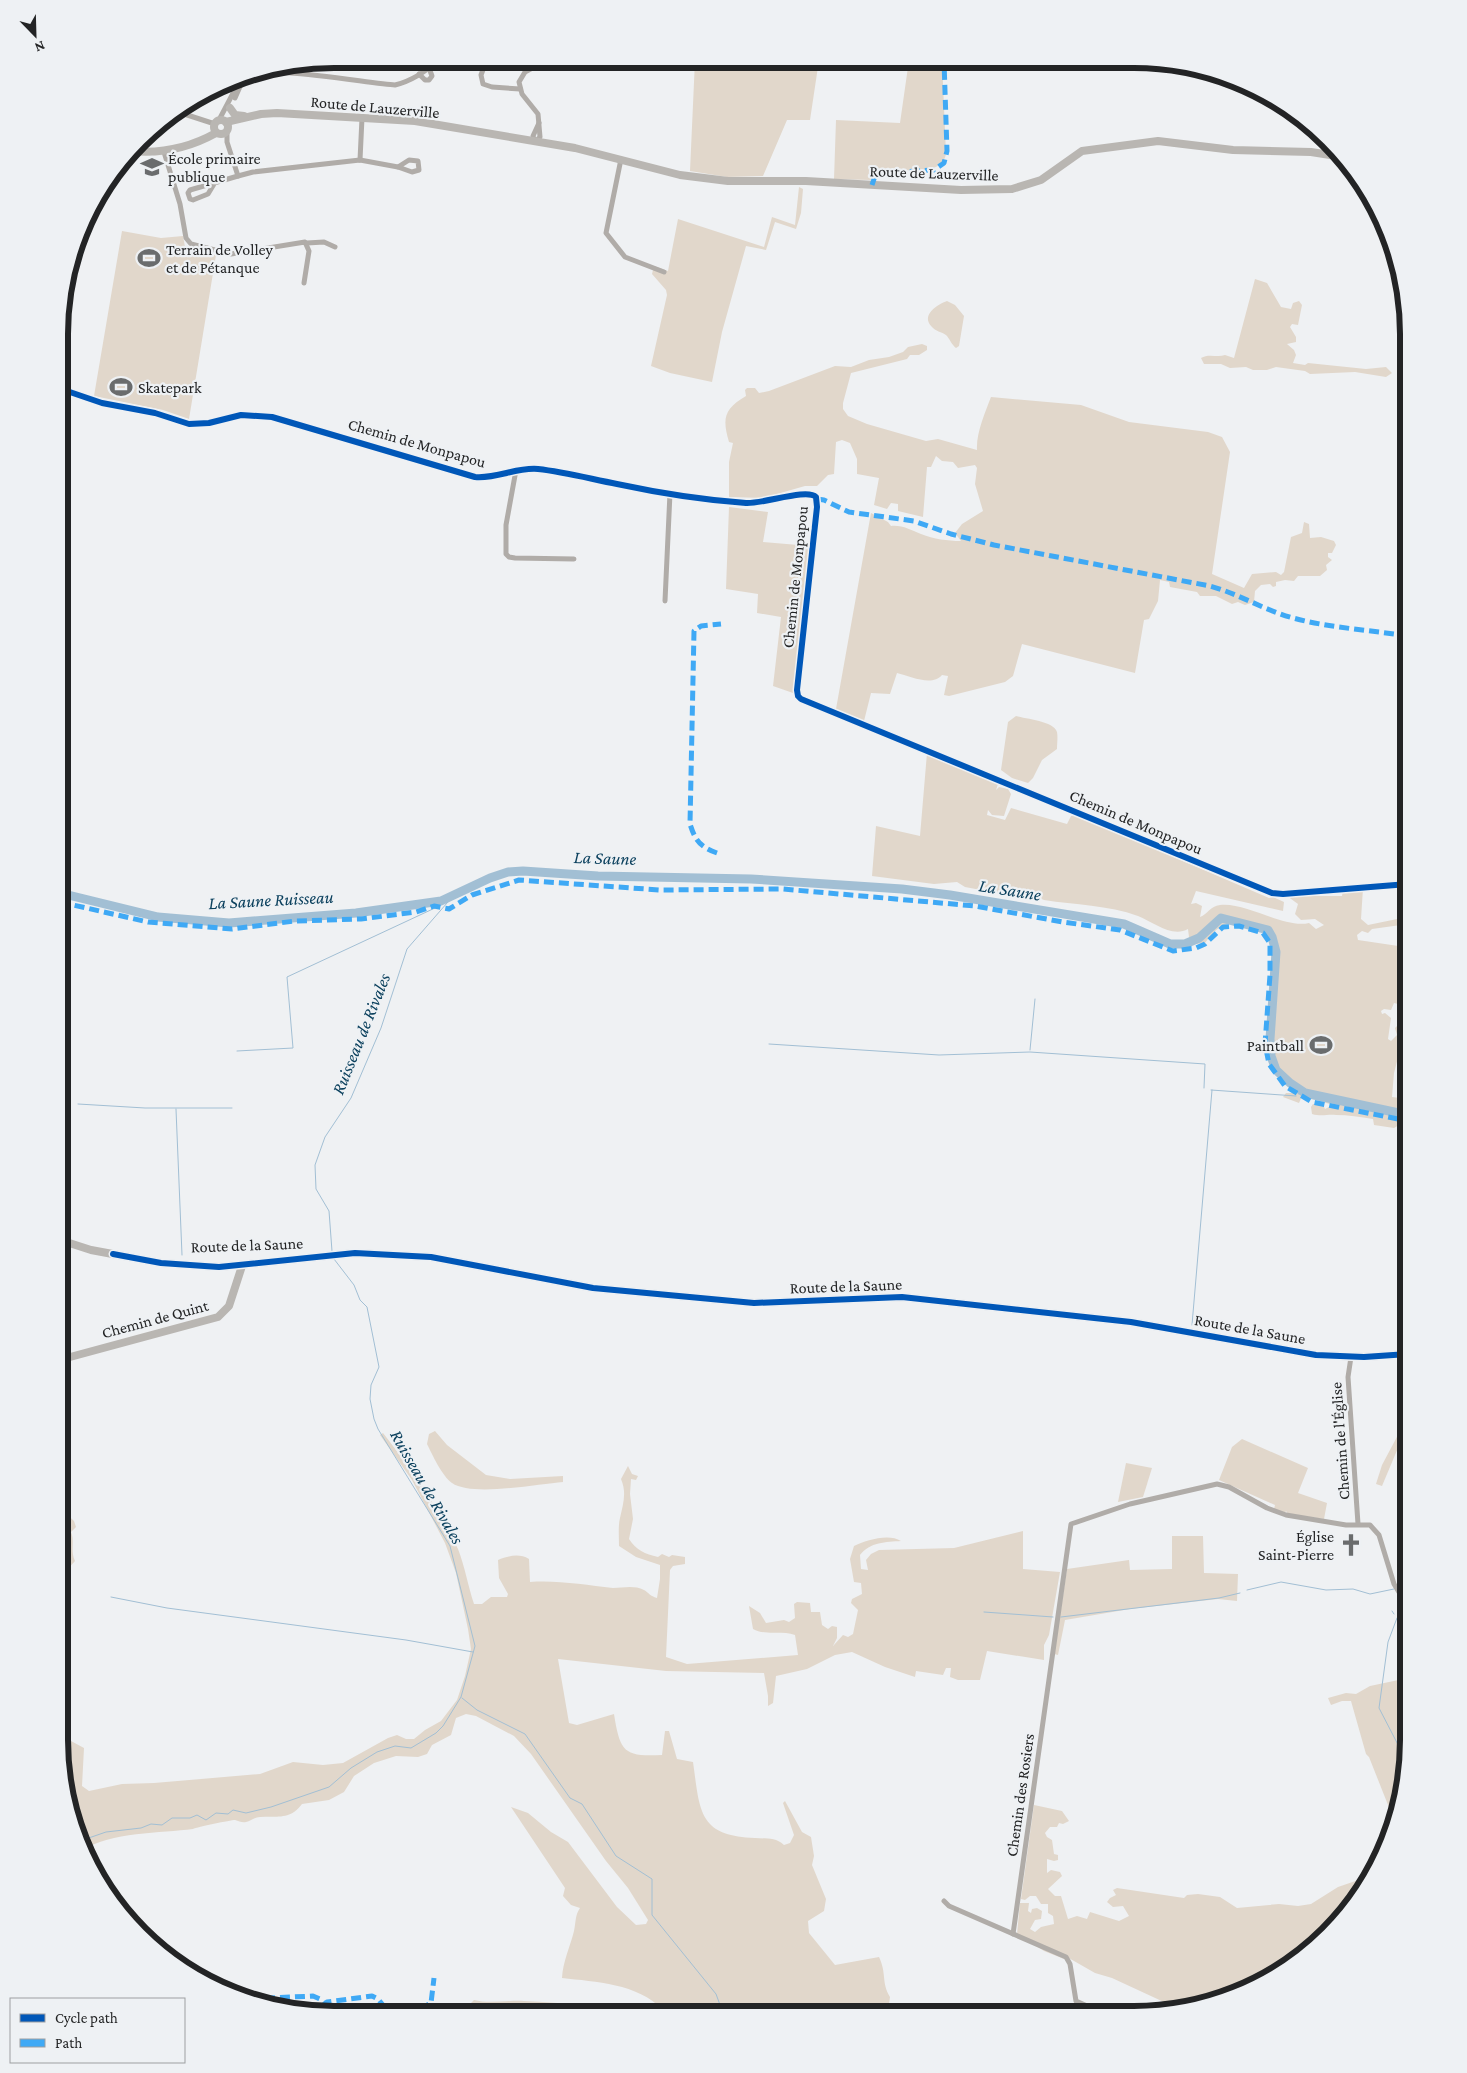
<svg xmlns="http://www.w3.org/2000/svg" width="1467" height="2073" viewBox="0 0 1467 2073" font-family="'Crimson Pro',serif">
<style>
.green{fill:#e1d7cb}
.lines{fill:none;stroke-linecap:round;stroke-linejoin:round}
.stream{stroke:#a2bfd4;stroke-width:1}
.river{stroke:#a2bfd4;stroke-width:9}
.street{stroke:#b0aca8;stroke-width:5}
.secondary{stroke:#b9b6b2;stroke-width:8}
.quiet{stroke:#3fa9f5;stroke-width:5;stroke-dasharray:10 5;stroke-linecap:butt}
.cycleway-casing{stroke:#eef1f4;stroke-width:9}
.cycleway{stroke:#0057b8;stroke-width:6}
.labels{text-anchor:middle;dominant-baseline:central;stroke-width:4.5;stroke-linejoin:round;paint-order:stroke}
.street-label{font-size:16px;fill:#232425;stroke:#eef1f4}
.poi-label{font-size:16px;fill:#232425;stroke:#eef1f4;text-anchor:start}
.water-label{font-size:18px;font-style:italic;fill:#0b405d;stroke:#eef1f4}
.rim{fill:none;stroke:#232425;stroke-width:6}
</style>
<rect width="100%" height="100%" fill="#eff1f3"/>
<g class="green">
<path d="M695 60H819L810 120H787L763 176 727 177 690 171Z"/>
<path d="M909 60H942L946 154C939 185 886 158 871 180L834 179 836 120 900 123Z"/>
<path d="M799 187 803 189 801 213 796 229 775 222 766 250 746 246 722 332 712 382 670 373 651 366 667 295 666 290 652 274 654 266 668 271 678 219 764 247 772 217 795 225Z"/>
<path d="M122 231 161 238 183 236 185 247 216 255 189 419 163 410 94 396Z"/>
<path d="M1255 279 1267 283 1281 307 1291 309 1293 303 1299 301 1302 305 1298 325 1292 324 1290 327 1296 337V342L1287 344 1294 350 1296 355 1293 363 1305 365 1308 363 1366 369 1386 367 1392 373 1386 377 1355 372 1310 374 1305 371 1276 367 1267 370H1253L1246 367 1230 368 1221 364H1204L1201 358C1209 353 1217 358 1225 355L1234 358Z"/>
<path d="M947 301 955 305 964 316 959 346 956 348C951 344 950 339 946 335 942 332 935 331 932 327 920 315 938 304 947 301Z"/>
<path d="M922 344 927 346V350L919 355H910L907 359 851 373 843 403V409L848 416 867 424 926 441 938 439 977 450C976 433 985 413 991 397L1081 405 1129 422 1208 432 1222 437 1230 452 1212 574 1244 588 1252 574 1276 572 1281 575 1284 572 1291 537 1302 533 1304 522 1309 524 1310 538 1321 537 1334 541 1336 545 1332 553H1328V557L1332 560 1326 565 1327 570 1320 576H1298L1294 581 1285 580 1276 582V586L1273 587 1270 584 1261 585 1255 591 1254 602 1245 605 1238 602 1232 604 1216 596H1200L1197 592 1170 587 1169 582 1160 580 1158 601 1149 619 1144 620 1135 673 1022 644 1013 676 1005 682 949 696 944 695 948 676 942 675C932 687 910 676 897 673L890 694 871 693 864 721 836 709 871 513 888 522 891 526C903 525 910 530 921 534 934 539 947 541 961 541L955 533 962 524 983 511 975 484 977 468 975 465 958 468 953 462 942 461 936 456 931 467H927L923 517 898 511V504L891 503 887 509 874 505 879 478 857 474V459L850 443 842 440 836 442 834 474 828 475 817 486H805L763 498 729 497V462L733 443 729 442C722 418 724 409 746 396L745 390 747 388H755L759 393 769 391 835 366 851 367 869 360 889 357 903 352 908 347Z"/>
<path d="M729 507 768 512 763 542 810 546 793 693 773 686 781 617 757 613 758 594 726 589Z"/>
<path d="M1016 716C1026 719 1054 721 1057 732 1058 737 1057 744 1057 749L1042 760 1033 778 1028 783 1012 778 1001 770 1008 722Z"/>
<path d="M927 753 998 784 996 790 999 787 1008 789 1011 794 1004 816 992 815 988 810 987 815 1005 820 1011 808 1067 824 1071 816 1076 815 1269 898 1273 897 1284 902 1283 911 1196 891 1191 904 1196 903 1202 906 1200 917C1208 914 1210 906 1220 905 1246 902 1285 929 1309 923L1316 929 1324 925 1315 919 1301 920 1295 914 1298 904 1287 896H1342L1343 890 1363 888 1361 919 1368 925 1402 918 1408 920V924L1372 929 1368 933 1362 931 1357 935 1358 940 1405 947 1408 938V1011L1404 1014 1397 1011 1398 1004 1394 1003 1391 1010 1384 1009 1381 1011 1382 1014 1385 1013 1391 1018 1388 1039 1391 1041 1397 1035 1395 1028 1400 1023V1018L1408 1015V1033L1401 1037 1402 1042 1394 1073 1392 1097 1408 1099V1126L1399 1125 1394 1128 1374 1125 1373 1119C1360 1117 1348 1115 1336 1115 1327 1114 1322 1117 1312 1114L1311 1107 1313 1104 1323 1105 1325 1109 1333 1105 1302 1096 1299 1103 1283 1097 1286 1093H1296C1282 1081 1273 1071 1268 1052L1273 949 1269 935C1261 930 1255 928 1246 926 1224 921 1219 925 1205 943L1196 944 1189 937 1188 929C1172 938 1153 922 1138 916 1108 905 1075 905 1044 900L1037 897H1018L965 887 957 882 934 884 872 876 876 826 920 836Z"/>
<path d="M435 1431 447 1445 486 1475 510 1479 563 1476V1482C537 1484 472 1497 452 1483 442 1476 432 1454 427 1444L429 1434Z"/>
<path d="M383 1433C411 1469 438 1507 458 1549 465 1567 468 1586 474 1604H482L491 1597H507L508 1594 499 1578 498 1560C508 1556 519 1553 529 1559L530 1582C557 1580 586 1585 613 1588 623 1588 634 1585 644 1590 649 1593 650 1596 657 1598L660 1579V1565L636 1557 619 1546C619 1537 618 1526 620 1518 623 1504 627 1493 621 1479L628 1466 632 1474 638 1476 636 1480 631 1479 630 1494 633 1519 629 1539C636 1550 645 1554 658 1557L662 1554 669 1557 672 1555 685 1557V1564L673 1566 670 1570 666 1657 687 1664 798 1655 795 1635C781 1630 765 1636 753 1629L749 1606 760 1613 766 1623 784 1620 789 1622 795 1618 794 1604 797 1602 810 1603 811 1612H820L822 1625 828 1629 832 1626 837 1627V1638L833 1646 843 1635 848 1637 853 1634 858 1610 851 1603 852 1599 862 1594 861 1583 854 1582 850 1559 854 1546C866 1540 889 1533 901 1541 886 1542 870 1542 860 1555L861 1569 868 1570 866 1560 871 1554 879 1550 954 1548 1023 1531V1569L1060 1572 1049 1635 1044 1645V1660L987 1651 980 1680H958L950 1677 951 1668H946L943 1675 916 1671 915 1677 885 1667 852 1652 835 1655 807 1669 776 1676 773 1703 768 1706V1696L764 1673 666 1671 558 1659 569 1723 577 1725 614 1714C620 1752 624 1757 662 1755L665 1731H669L677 1759 693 1762C700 1811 698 1836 755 1838 766 1839 775 1837 784 1845L790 1843 794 1835 783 1803 785 1801 802 1832 811 1837 814 1856 812 1865 826 1899 824 1911 808 1921 809 1933 835 1965 879 1957C887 1974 881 1982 890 1997L888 2011 890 2014 659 2013 663 2010C637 1983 596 1982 562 1978 563 1961 570 1947 574 1931 576 1922 575 1915 580 1908L571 1905 563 1896 565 1888 511 1807 528 1813 551 1832 568 1842 617 1907 636 1925 646 1924 648 1920 628 1888 606 1861 531 1754 514 1736 476 1716 466 1714 456 1718 451 1735 432 1745 427 1754 418 1757 396 1756 374 1763 354 1776 344 1792 329 1800 302 1804C290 1820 278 1816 260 1817 255 1817 251 1821 246 1822 242 1823 239 1821 235 1820 231 1820 197 1827 193 1829 162 1833 109 1832 84 1850L64 1793 59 1744 71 1741 84 1748 82 1786 89 1791 122 1784 154 1783 260 1774 293 1762 323 1765 343 1763 388 1738 397 1735 406 1739H414L425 1730 441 1721 457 1700 465 1676 471 1649 468 1629 456 1573 445 1543 412 1480 380 1435Z"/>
<path d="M1399 1433 1403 1436 1382 1486 1376 1484 1382 1465Z"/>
<path d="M1242 1439 1308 1468 1298 1493 1327 1503 1324 1519 1288 1514 1286 1511 1285 1513 1274 1509 1275 1505 1219 1480 1232 1447Z"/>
<path d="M1126 1463 1152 1468 1143 1497 1118 1502Z"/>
<path d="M59 1507 74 1521 76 1527 71 1532C75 1541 70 1551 75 1561L67 1570 62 1581 59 1580Z"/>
<path d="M1172 1536H1203L1204 1573 1238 1574 1237 1601 1218 1599 1130 1609 1065 1620 1058 1655 1054 1654 1067 1569 1129 1560 1130 1570 1172 1569Z"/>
<path d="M1408 1678V1757L1396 1817 1392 1815 1369 1757 1366 1754 1351 1701H1342L1331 1705 1328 1698 1346 1693 1356 1694 1370 1686Z"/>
<path d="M1034 1805 1062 1811 1069 1821 1063 1824 1059 1823 1057 1827H1050L1045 1833 1047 1837 1052 1840 1054 1854 1058 1855V1860L1054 1861 1047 1859V1873L1051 1870 1060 1872 1062 1876 1048 1889 1055 1896H1061L1068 1919 1077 1916 1087 1919 1090 1912 1119 1921 1129 1916 1123 1906 1113 1907 1107 1902 1110 1898 1116 1895 1113 1890 1117 1888 1184 1898 1187 1895 1198 1894 1220 1897 1237 1908 1279 1904 1298 1906 1311 1904 1338 1887 1370 1876C1342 1932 1264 1993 1203 2005 1197 2006 1189 2008 1184 2008 1177 2007 1173 2003 1166 2003L1112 1978 1095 1973 1067 1957 1064 1959 1044 1951 1017 1934 1020 1903H1029L1028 1911 1031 1913 1032 1909 1037 1908 1042 1911 1041 1919 1035 1920 1030 1929 1035 1932 1041 1927 1054 1924 1053 1916 1048 1913V1904H1041L1036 1896H1030L1025 1900 1021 1899Z"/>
<path d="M474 2000C489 2004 508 2000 524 2001 564 2003 603 2006 643 2013L434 2012 438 2004 471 2003Z"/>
</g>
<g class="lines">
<g class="stream">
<path d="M439 903 441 901"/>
<path d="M769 1044 939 1055 1030 1052 1205 1064 1204 1088"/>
<path d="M1030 1050 1035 999"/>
<path d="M237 1051 293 1048 287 977 435 908"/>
<path d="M1211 1090 1296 1096"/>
<path d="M1299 1094 1303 1092"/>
<path d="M78 1104 145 1108H232"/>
<path d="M176 1109 182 1255"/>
<path d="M332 1251 329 1211 316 1189 315 1165 325 1137 351 1098 381 1028 407 949 454 895"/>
<path d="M1192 1325 1212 1090"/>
<path d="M1398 1587 1408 1582"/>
<path d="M1247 1590 1281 1582 1326 1590 1353 1589 1370 1594 1394 1589"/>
<path d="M111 1597 167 1608 406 1640 473 1652"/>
<path d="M1392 1611 1394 1614"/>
<path d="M984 1612 1053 1617"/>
<path d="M1061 1617 1219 1598 1240 1593"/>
<path d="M1397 1618 1388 1642 1379 1708 1407 1762"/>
<path d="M462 1698 477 1710 525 1734 570 1798 582 1804 616 1856 652 1879V1915L716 1994 723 2013"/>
<path d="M80 1841 106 1832 141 1828 151 1824 162 1825 172 1818H190L197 1815 206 1820 216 1813 228 1814 233 1810 246 1813 271 1807 329 1787 351 1768 377 1752 395 1746 411 1748 436 1733 443 1726 461 1697 475 1646 450 1546 378 1429 374 1419 370 1399 371 1385 379 1367 367 1307 360 1300 354 1285 334 1259"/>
<path d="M1307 1950 1312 1948"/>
</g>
<path class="river" d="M60 893 158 917 229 923 356 913 441 901 490 878 508 872 523 871 598 876 751 879 902 889 950 895 1124 924 1170 944H1185L1199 938 1221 918 1268 930 1272 937 1276 952 1270 1039 1271 1056 1276 1070 1290 1083 1305 1093 1408 1115"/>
<g class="street">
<path d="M487 59 481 75 483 84 492 87 520 89"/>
<path d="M419 74 425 80H429L432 76 429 68"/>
<path d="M235 98 246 73"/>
<path d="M178 112 215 124"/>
<path d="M219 120 241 78C255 62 370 84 395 85 408 82 430 71 436 59"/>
<path d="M535 142 540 137 538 114 522 94 519 82 525 72 549 59"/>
<path d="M535 142 533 136 539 123"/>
<path d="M164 152 180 204 186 238 191 244 231 254 305 242 309 251 304 283"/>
<path d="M621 159 606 233 625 257 664 272"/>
<path d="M360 160 362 118"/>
<path d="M409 160 418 161 419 170 412 172 398 167Z"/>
<path d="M238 176 253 172 360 160 398 167"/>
<path d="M214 184 208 194 193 200 190 199 188 193 190 190 238 176 227 142V132"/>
<path d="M307 243 324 242 335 247"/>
<path d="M61 389 102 403 155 413 189 424 209 423 241 415 272 417 475 477C497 479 516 467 538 469 565 472 591 479 617 484 659 493 703 500 746 503 764 504 807 488 816 497L817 507 797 690 798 696 801 699 1272 893 1283 894 1408 884"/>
<path d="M516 470 506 525V554L509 557 515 558 574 559"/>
<path d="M665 601 670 493"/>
<path d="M1351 1357 1348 1377 1358 1524"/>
<path d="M944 1901 949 1906 1066 1957 1070 1964 1076 2001 1105 2014"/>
<path d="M1013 1934 1071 1524 1130 1504 1217 1484 1229 1487 1267 1508 1286 1515 1346 1525H1370L1379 1535 1394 1584 1408 1607"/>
<path d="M325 2004V2012"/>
</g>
<g class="secondary">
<path d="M230 108 235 115 244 116"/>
<circle cx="221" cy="127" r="7"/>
<path d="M226 122 261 114 277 113 415 121 575 148 680 175 728 181H806L961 190 1012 189 1041 180 1082 151 1158 141 1233 150 1311 152 1343 157"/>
<path d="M132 151C163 154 189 148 216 133"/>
<path d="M60 1240 91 1250 118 1255"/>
<path d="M113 1254 161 1263 219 1267 355 1253 431 1257 593 1288 754 1303 902 1297 1131 1322 1316 1355 1364 1357 1408 1354"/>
<path d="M59 1360 218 1317 229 1306 242 1266"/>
</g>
<g class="quiet">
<path d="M872 185 875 176 882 173 934 170 944 163 947 151 944 61"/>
<path d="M817 499 824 500 849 512 914 521 951 534 994 545 1210 586C1239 594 1264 610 1293 618 1330 628 1370 630 1408 636"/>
<path d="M717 853C700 847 695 840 690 824L694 631 701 626 721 624"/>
<path d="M60 902 148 922 232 929 295 921 361 919 416 912 434 906 449 909 472 895 519 880 660 890 783 889 975 906 1063 922 1120 930 1173 951 1196 948 1205 944 1223 927 1239 926 1263 933 1270 943V975L1265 1044 1269 1064 1285 1086 1312 1102 1408 1121"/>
<path d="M250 1999 313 1996 320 1999 325 2004 327 2002 372 1996 378 1999 386 2009 416 2011 431 2003 434 1978"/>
</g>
<defs>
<g id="cycleway">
<path d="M61 389 102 403 155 413 189 424 209 423 241 415 272 417 475 477C497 479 516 467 538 469 565 472 591 479 617 484 659 493 703 500 746 503 764 504 807 488 816 497L817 507 797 690 798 696 801 699 1272 893 1283 894 1408 884"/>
<path d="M113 1254 161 1263 219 1267 355 1253 431 1257 593 1288 754 1303 902 1297 1131 1322 1316 1355 1364 1357 1408 1354"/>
</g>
</defs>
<use href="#cycleway" class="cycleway-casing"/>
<use href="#cycleway" class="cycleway"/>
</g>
<defs>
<symbol id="school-bare" viewBox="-9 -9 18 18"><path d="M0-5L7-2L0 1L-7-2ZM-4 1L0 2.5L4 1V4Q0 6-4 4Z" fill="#6a6c6d" stroke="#eef1f4" stroke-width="2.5" paint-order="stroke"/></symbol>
<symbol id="stadium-bare" viewBox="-9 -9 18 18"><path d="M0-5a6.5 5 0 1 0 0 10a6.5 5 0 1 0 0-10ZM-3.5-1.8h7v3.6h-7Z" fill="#6a6c6d" stroke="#eef1f4" stroke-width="2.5" paint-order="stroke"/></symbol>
<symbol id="church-bare" viewBox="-9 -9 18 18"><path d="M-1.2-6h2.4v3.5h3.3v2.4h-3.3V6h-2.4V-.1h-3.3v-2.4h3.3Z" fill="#6a6c6d" stroke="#eef1f4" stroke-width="2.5" paint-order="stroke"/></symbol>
</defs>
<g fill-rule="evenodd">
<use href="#school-bare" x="136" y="151" width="32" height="32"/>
<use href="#stadium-bare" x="133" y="242" width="32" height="32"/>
<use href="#stadium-bare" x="105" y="371" width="32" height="32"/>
<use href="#stadium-bare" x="1305" y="1029" width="32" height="32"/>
<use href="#church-bare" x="1335" y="1529" width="32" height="32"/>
</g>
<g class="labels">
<g class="street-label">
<text transform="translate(375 107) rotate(5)">Route de Lauzerville</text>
<text transform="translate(934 173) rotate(2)">Route de Lauzerville</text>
<text transform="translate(417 443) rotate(16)">Chemin de Monpapou</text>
<text transform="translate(795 577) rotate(-84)">Chemin de Monpapou</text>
<text transform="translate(1136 822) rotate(23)">Chemin de Monpapou</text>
<text transform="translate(247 1245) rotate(-2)">Route de la Saune</text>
<text transform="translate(846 1286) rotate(-2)">Route de la Saune</text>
<text transform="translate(155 1319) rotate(-15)">Chemin de Quint</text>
<text transform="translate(1250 1329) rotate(10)">Route de la Saune</text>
<text transform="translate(1340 1441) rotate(-94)">Chemin de l'Église</text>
<text transform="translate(1020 1795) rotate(-82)">Chemin des Rosiers</text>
</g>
<g class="poi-label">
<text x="168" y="158">École primaire<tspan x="168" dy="18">publique</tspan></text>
<text x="166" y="249">Terrain de Volley<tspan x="166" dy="18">et de Pétanque</tspan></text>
<text x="138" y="387">Skatepark</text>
<text x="1304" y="1045" text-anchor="end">Paintball</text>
<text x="1334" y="1536" text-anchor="end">Église<tspan x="1334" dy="18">Saint-Pierre</tspan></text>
</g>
<g class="water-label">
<text transform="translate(605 858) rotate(2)">La Saune</text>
<text transform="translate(1010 890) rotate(9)">La Saune</text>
<text transform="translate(271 900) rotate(-3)">La Saune Ruisseau</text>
<text transform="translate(361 1034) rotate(-68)">Ruisseau de Rivales</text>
<text transform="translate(427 1487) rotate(60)">Ruisseau de Rivales</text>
</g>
</g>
<path d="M0 0H1467V2073H0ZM334 68H1134A266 266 0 0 1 1400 334V1740A266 266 0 0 1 1134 2006H334A266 266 0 0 1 68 1740V334A266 266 0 0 1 334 68Z" fill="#eef1f4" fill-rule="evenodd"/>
<path class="rim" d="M334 68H1134A266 266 0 0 1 1400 334V1740A266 266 0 0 1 1134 2006H334A266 266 0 0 1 68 1740V334A266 266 0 0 1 334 68Z"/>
<rect x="10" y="1998" width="175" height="65" fill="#eef1f4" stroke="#9d9fa1"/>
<rect x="20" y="2014" width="25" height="8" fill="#0057b8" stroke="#9d9fa1"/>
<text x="55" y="2023" font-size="15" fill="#232425">Cycle path</text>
<rect x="20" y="2039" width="25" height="8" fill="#3fa9f5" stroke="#9d9fa1"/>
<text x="55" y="2048" font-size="15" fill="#232425">Path</text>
<g transform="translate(35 35) rotate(157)" stroke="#eef1f4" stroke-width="4" paint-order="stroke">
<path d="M0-4L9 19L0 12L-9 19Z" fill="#232425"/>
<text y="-8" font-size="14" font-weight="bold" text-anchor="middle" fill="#232425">N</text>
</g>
</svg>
